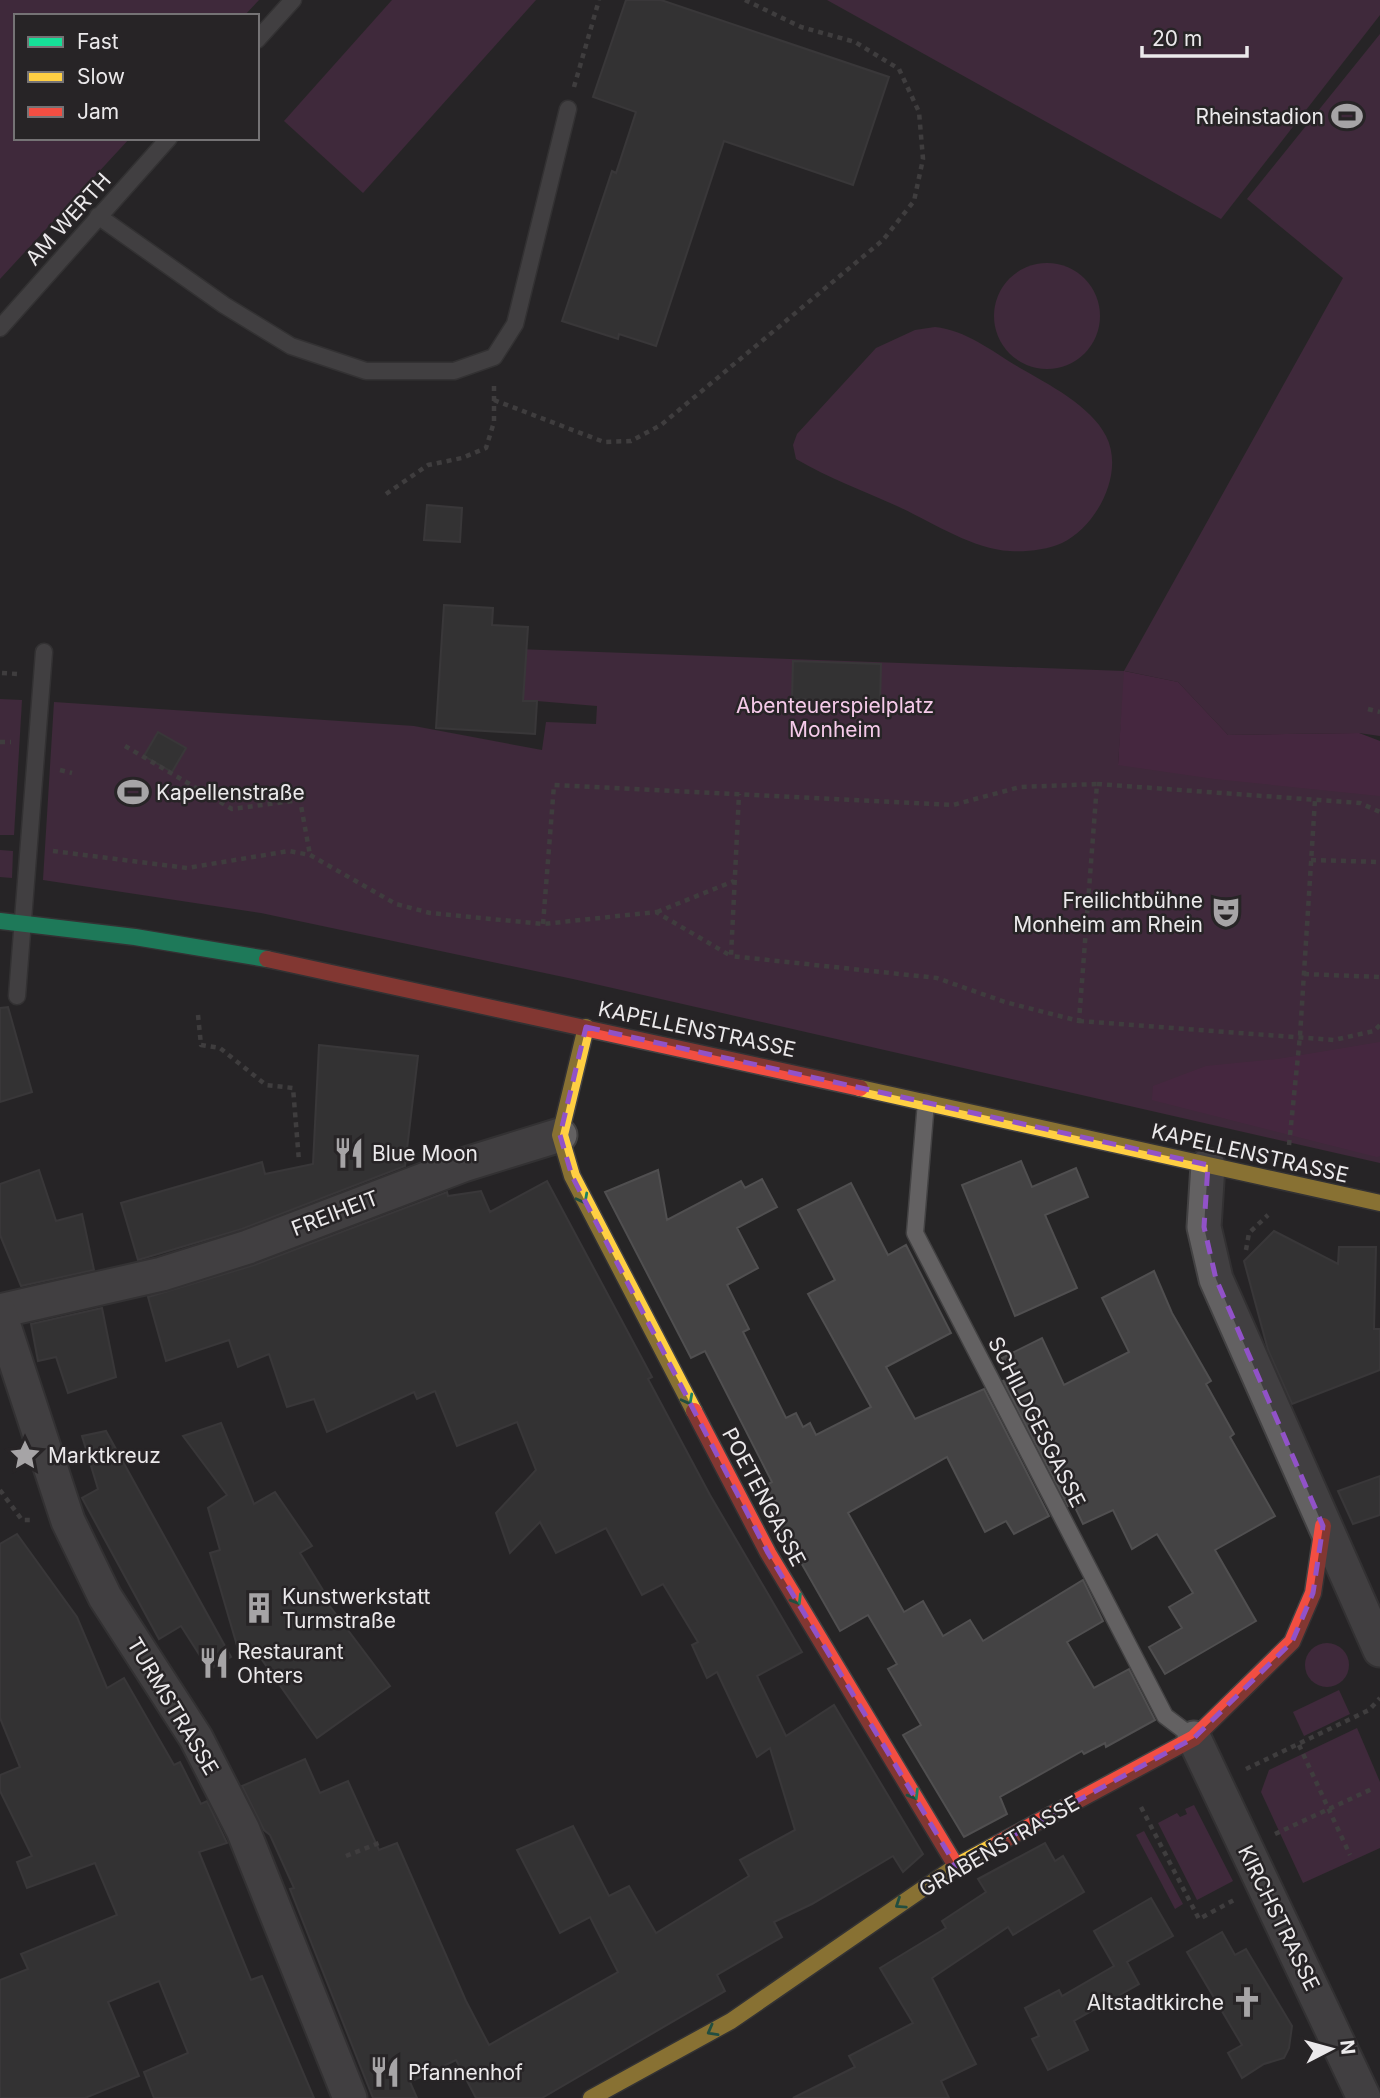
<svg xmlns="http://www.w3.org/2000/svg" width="1380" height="2098" viewBox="0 0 1380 2098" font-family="Inter,sans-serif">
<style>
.green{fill:#5e2f54}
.forest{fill:#6c2b5e}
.building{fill:#444344;stroke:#504f50;stroke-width:2}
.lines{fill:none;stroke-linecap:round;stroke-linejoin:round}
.lane-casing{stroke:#434243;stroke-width:19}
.street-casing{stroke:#434243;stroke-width:37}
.fast-casing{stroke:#434243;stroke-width:19}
.slow-casing{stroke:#434243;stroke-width:19}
.jam-casing{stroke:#434243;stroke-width:19}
.path{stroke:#5d5b5c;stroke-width:4.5;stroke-dasharray:5 5;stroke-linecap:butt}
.lane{stroke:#636162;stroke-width:16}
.street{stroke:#636162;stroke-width:33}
.fast{stroke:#16e098;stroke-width:16}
.slow{stroke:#ffcf43;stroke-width:16}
.jam{stroke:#f24e42;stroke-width:16}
.oneway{stroke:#1e825f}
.marked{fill:none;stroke:#9152c8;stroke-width:5;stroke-dasharray:14 9;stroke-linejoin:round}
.labels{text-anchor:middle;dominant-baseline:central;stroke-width:5;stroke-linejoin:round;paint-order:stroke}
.poi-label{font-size:21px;fill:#ebe9eb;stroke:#272426;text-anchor:start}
.street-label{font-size:21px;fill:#ebe9eb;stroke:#272426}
.park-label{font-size:21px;fill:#f5cae9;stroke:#272426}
</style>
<rect width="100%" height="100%" fill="#262526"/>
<g class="green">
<path d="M0 0H259L244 16H16V138H130L0 279Z"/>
<path d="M392 0H536L363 193 284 121Z"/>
<path d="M827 0H1380V15L1221 219Z"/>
<path d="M1380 34V736L1359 733 1228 735 1178 682 1125 671 1118 764 1380 775V1163L573 979 261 913 43 880 54 702 414 726 542 750 546 722 596 724 597 706 513 699 516 649 1124 671 1343 278 1247 199Z"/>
<circle cx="1047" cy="316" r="53"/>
<path d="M935 327C966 330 993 352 1020 368 1048 384 1091 406 1106 436 1125 473 1097 526 1062 543 1047 550 1025 552 1010 551 972 549 932 522 897 506 864 491 828 478 796 459L793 445 797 434 876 348 915 330Z"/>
<path d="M0 699 22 700 14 835H0Z"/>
<path d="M0 850 13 851 12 878 0 877Z"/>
<circle cx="1327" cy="1665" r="22"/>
<path d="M1339 1690 1350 1714 1304 1736 1293 1712Z"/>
<path d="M1357 1728 1380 1782V1848L1303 1883 1261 1792 1269 1770Z"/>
<path d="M1194 1805 1233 1881 1197 1900 1158 1823 1177 1813 1180 1817 1187 1814 1185 1809Z"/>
<path d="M1144 1831 1183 1904 1175 1909 1136 1835Z"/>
</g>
<g class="forest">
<path d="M1124 671 1178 682 1228 735 1359 733 1380 741V796L1215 779 1118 765Z"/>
<path d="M1380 1042V1156L1377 1157 1152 1100 1153 1086 1206 1066 1278 1059Z"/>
</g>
<g class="building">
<path d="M626 0H661L889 77 853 185 724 141 656 346 619 334 618 339 562 321 612 171 616 173 636 112 593 97Z"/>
<path d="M427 505 462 508 460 542 424 540Z"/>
<path d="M444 605 493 608 492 625 528 627 523 701H537L535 734 436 728Z"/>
<path d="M793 661 881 664 880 703 792 699Z"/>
<path d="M158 732 186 748 172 772 144 756Z"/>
<path d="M8 1007 32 1092 0 1102V1008Z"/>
<path d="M319 1045 418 1056 405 1166 242 1229 138 1260 121 1203 262 1162 265 1174 313 1164Z"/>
<path d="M1021 1161 1032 1187 1076 1168 1088 1197 1045 1215 1077 1288 1015 1316 962 1185Z"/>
<path d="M39 1170 56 1221 82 1214 94 1270 21 1286 0 1235V1184Z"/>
<path d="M658 1170 667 1220 741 1181 745 1188 762 1179 777 1207 737 1228 758 1268 727 1285 749 1329 743 1332 786 1418 796 1413 803 1427 810 1423 816 1435 871 1407 808 1294 835 1280 798 1210 851 1183 888 1255 906 1245 951 1333 886 1367 915 1419 984 1389 1049 1516 1014 1534 1006 1521 985 1532 947 1457 848 1513 904 1612 923 1601 943 1636 970 1620 983 1641 1083 1580 1103 1621 1067 1642 1094 1688 1129 1669 1155 1720 1106 1747 1105 1743 1084 1754 1082 1751 1000 1797 1007 1814 964 1837 903 1735 921 1725 888 1669 897 1664 868 1615 840 1631 759 1489 772 1482 705 1351 691 1358 605 1192Z"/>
<path d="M547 1181 652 1377 648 1379 710 1495 802 1652 757 1676 786 1736 834 1705 923 1854 903 1872 893 1856 812 1904 774 1922 782 1937 717 1975 725 1991 542 2098H476L456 2060 410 2082 417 2098H373L290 1889 294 1888 270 1835 264 1830 242 1786 305 1759 320 1793 348 1781 379 1850 397 1843 466 2001 489 2045 618 1972 590 1917 560 1933 517 1850 573 1826 609 1896 629 1886 656 1933 749 1876 740 1860 795 1830 770 1748 757 1757 717 1672 707 1678 692 1645 698 1642 663 1584 642 1595 606 1528 556 1553 540 1522 510 1553 496 1513 536 1470 517 1422 457 1446 435 1391 417 1399 414 1392 327 1432 314 1399 287 1407 269 1354 238 1367 229 1340 166 1361 148 1297 254 1265 447 1192 448 1196 481 1191 490 1212Z"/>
<path d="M1274 1231 1338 1264 1339 1247H1376L1374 1329H1380V1370L1292 1404 1268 1350 1244 1261Z"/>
<path d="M1154 1271 1172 1313 1211 1381 1206 1384 1234 1434 1230 1437 1275 1516 1215 1550 1256 1621 1165 1674 1149 1647 1182 1628 1169 1607 1193 1593 1157 1534 1132 1549 1113 1510 1083 1524 1073 1503 1068 1506 1003 1381 1012 1377 1002 1358 1042 1338 1064 1385 1129 1352 1102 1298Z"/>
<path d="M102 1308 116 1377 68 1393 56 1357 38 1361 31 1324Z"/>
<path d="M221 1423 254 1504 275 1492 312 1546 300 1553 326 1595 323 1597 390 1686 317 1738 253 1647 240 1656 210 1553 220 1550 208 1508 227 1495 183 1436Z"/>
<path d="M106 1431 231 1657 209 1670 181 1626 159 1639 82 1498 98 1489 82 1436Z"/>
<path d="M1380 1476V1515L1353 1524 1338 1491Z"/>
<path d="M17 1534 77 1617 107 1688 124 1678 174 1765 180 1762 201 1804 207 1801 227 1843 199 1852 251 1980 262 1976 314 2098H154L144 2072 188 2053 159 1981 108 2002 139 2076 85 2098H0V1980L28 1969 21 1954 117 1915 95 1863 27 1888 17 1862 32 1856 0 1791V1775L20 1767 0 1718V1544Z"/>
<path d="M1045 1843 1055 1861 1063 1856 1084 1892 1013 1935 1008 1927 932 1978 976 2064 941 2081 949 2098H793L855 2067 849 2056 913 2023 880 1968 946 1928 942 1921 986 1892 978 1879Z"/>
<path d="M1151 1898 1173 1936 1127 1962 1139 1984 1074 2021 1088 2050 1048 2070 1032 2039 1039 2036 1025 2008 1059 1990 1062 1996 1114 1966 1094 1931Z"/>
<path d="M1222 1932 1235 1955 1246 1949 1292 2026 1289 2048 1284 2058 1264 2064 1242 2078 1228 2053 1242 2045 1187 1952Z"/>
</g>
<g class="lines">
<defs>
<g id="lane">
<path d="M257 40 293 0"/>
<path d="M98 216 224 305 291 346 366 371H454L494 357 515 324 568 109"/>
<path d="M0 328 169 138"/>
<path d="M17 996 44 652"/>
<path d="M926 1102 915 1233 1165 1716 1194 1738"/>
</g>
<g id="street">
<path d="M1208 1165 1204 1227 1216 1279 1380 1650"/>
<path d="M0 1311 162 1274 248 1247 463 1165 560 1135"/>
<path d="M0 1314 68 1521 105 1597 196 1738 243 1830 350 2098"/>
<path d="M1194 1738 1364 2098"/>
</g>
<path id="fast" d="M0 921 135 937 267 959"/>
<g id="slow">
<path d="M586 1027 560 1135 572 1176 694 1411"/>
<path d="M860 1088 1380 1203"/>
<path d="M591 2098 731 2021 956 1866 997 1844"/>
</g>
<g id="jam">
<path d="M267 959 860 1088"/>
<path d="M694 1411 768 1553 956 1866"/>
<path d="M997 1844 1194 1738 1292 1642 1313 1593 1323 1526"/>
</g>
</defs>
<use href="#lane" class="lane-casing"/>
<use href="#street" class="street-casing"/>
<use href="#fast" class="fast-casing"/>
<use href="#slow" class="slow-casing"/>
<use href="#jam" class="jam-casing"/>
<g class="path">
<path d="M574 87 599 0"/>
<path d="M494 400 604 442 631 441 661 425 883 240 914 201 923 159 919 112 899 69 855 42 801 27 745 0"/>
<path d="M386 494 428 465 462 458 486 448 494 422V383"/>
<path d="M2 673 18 674"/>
<path d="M1368 709 1380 712"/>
<path d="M0 742H11"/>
<path d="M125 746 232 809 300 800 310 855"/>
<path d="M60 770 72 773"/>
<path d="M1097 784 1360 803 1380 812"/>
<path d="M53 851 187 868 289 851 310 855 396 904 430 913 543 924 656 912 731 956"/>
<path d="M1311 860 1380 862"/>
<path d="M657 912 734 881"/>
<path d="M543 924 554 785 953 805 1020 787 1097 784 1079 1021 1005 1002 937 978 731 956 739 794"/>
<path d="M1304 974 1380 977"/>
<path d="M198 1015 201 1045 220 1048 266 1085 293 1088 299 1161"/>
<path d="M1079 1021 1334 1040 1374 1031 1380 1025"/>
<path d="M1289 1145 1300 1036 1315 800"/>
<path d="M1246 1250 1249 1233 1268 1215"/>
<path d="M0 1490 22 1520H32"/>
<path d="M1299 1745 1350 1855"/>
<path d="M1246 1769 1369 1710 1380 1698"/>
<path d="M1141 1807 1199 1919 1234 1900"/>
<path d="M1275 1834 1374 1788"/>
<path d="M346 1856 379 1843"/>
</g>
<use href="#lane" class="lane"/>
<use href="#street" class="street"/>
<use href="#fast" class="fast"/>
<use href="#slow" class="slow"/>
<use href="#jam" class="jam"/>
</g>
<defs><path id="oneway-chevron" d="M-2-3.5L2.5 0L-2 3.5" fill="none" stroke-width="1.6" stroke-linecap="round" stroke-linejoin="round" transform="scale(1.75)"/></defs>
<g class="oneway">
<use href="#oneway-chevron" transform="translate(583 1199) rotate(62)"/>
<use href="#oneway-chevron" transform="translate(688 1400) rotate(62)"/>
<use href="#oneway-chevron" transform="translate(797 1600) rotate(59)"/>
<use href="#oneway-chevron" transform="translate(914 1795) rotate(59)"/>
<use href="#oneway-chevron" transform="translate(900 1904) rotate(146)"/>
<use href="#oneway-chevron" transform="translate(712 2031) rotate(151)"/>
</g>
<path d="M0 0H1380V2098H0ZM586 1027 1208 1165 1204 1227 1216 1279 1323 1526 1313 1593 1292 1642 1194 1738 956 1866 768 1553 572 1176 560 1135Z" fill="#262526" fill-opacity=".55" fill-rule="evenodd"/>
<path class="marked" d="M586 1027 1208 1165 1204 1227 1216 1279 1323 1526 1313 1593 1292 1642 1194 1738 956 1866 768 1553 572 1176 560 1135Z"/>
<defs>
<symbol id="stadium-bare" viewBox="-9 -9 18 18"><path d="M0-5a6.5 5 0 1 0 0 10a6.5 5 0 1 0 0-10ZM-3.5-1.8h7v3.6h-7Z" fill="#a6a4a6" stroke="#272426" stroke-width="2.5" paint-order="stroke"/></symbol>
<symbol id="theatre-bare" viewBox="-9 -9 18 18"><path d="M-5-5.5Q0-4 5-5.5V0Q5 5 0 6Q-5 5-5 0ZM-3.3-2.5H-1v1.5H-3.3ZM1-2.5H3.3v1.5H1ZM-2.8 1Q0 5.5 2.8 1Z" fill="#a6a4a6" stroke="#272426" stroke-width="2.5" paint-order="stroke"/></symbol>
<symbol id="restaurant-bare" viewBox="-9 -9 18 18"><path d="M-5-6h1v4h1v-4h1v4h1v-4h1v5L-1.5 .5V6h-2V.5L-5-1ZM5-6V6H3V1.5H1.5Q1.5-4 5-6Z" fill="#a6a4a6" stroke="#272426" stroke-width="2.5" paint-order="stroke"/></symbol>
<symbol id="sight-bare" viewBox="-9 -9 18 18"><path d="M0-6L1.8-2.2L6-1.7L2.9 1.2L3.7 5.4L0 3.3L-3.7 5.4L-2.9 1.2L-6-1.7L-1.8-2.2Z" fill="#a6a4a6" stroke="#272426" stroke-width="2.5" paint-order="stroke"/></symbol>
<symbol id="building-bare" viewBox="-9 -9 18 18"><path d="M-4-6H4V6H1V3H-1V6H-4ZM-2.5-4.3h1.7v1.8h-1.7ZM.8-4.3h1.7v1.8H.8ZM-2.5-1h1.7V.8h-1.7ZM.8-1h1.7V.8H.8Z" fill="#a6a4a6" stroke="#272426" stroke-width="2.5" paint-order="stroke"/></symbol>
<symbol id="church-bare" viewBox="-9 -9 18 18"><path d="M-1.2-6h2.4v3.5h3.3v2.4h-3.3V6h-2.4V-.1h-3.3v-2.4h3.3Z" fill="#a6a4a6" stroke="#272426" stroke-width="2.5" paint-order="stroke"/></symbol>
</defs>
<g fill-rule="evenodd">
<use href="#stadium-bare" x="1325" y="94" width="44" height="44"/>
<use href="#stadium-bare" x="111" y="770" width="44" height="44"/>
<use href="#theatre-bare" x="1204" y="890" width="44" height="44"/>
<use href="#restaurant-bare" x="327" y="1131" width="44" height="44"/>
<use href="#sight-bare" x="3" y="1433" width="44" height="44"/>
<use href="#building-bare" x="237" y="1586" width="44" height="44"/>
<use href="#restaurant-bare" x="192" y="1641" width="44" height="44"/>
<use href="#church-bare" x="1225" y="1980" width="44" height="44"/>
<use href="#restaurant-bare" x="363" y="2050" width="44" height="44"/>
</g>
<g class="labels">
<g class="poi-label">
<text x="1324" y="116" text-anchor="end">Rheinstadion</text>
<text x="156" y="792">Kapellenstraße</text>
<text x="1203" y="900" text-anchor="end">Freilichtbühne<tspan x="1203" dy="24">Monheim am Rhein</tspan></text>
<text x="372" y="1153">Blue Moon</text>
<text x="48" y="1455">Marktkreuz</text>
<text x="282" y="1596">Kunstwerkstatt<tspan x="282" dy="24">Turmstraße</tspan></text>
<text x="237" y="1651">Restaurant<tspan x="237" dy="24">Ohters</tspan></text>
<text x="1224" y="2002" text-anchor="end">Altstadtkirche</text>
<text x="408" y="2072">Pfannenhof</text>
</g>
<g class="street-label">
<text transform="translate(68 219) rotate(-48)">AM WERTH</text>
<text transform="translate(697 1029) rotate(12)">KAPELLENSTRASSE</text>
<text transform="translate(1250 1153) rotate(13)">KAPELLENSTRASSE</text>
<text transform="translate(335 1213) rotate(-21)">FREIHEIT</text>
<text transform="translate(1037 1422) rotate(63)">SCHILDGESGASSE</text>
<text transform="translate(764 1497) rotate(62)">POETENGASSE</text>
<text transform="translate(173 1706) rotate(59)">TURMSTRASSE</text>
<text transform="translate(999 1846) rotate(-30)">GRABENSTRASSE</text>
<text transform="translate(1279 1918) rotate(64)">KIRCHSTRASSE</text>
</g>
<g class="park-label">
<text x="835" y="705">Abenteuerspielplatz<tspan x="835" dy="24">Monheim</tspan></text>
</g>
</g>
<rect x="14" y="14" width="245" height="126" fill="#272426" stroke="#757375" stroke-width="2"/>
<rect x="28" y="37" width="35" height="10" fill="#16e098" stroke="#757375" stroke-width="2"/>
<text x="77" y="49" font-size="21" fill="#ebe9eb">Fast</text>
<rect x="28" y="72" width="35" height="10" fill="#ffcf43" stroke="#757375" stroke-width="2"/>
<text x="77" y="84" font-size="21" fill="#ebe9eb">Slow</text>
<rect x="28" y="107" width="35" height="10" fill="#f24e42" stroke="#757375" stroke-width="2"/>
<text x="77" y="119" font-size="21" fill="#ebe9eb">Jam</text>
<g transform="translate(1331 2049) rotate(84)" stroke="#272426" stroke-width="5" paint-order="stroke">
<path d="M0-5L12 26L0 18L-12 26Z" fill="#ebe9eb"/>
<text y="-10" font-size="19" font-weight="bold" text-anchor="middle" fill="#ebe9eb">N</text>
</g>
<path d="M1142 46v10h105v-10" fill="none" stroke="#ebe9eb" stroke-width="3.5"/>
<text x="1152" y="46" font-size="21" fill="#ebe9eb" stroke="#272426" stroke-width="5" paint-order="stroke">20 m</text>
</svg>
